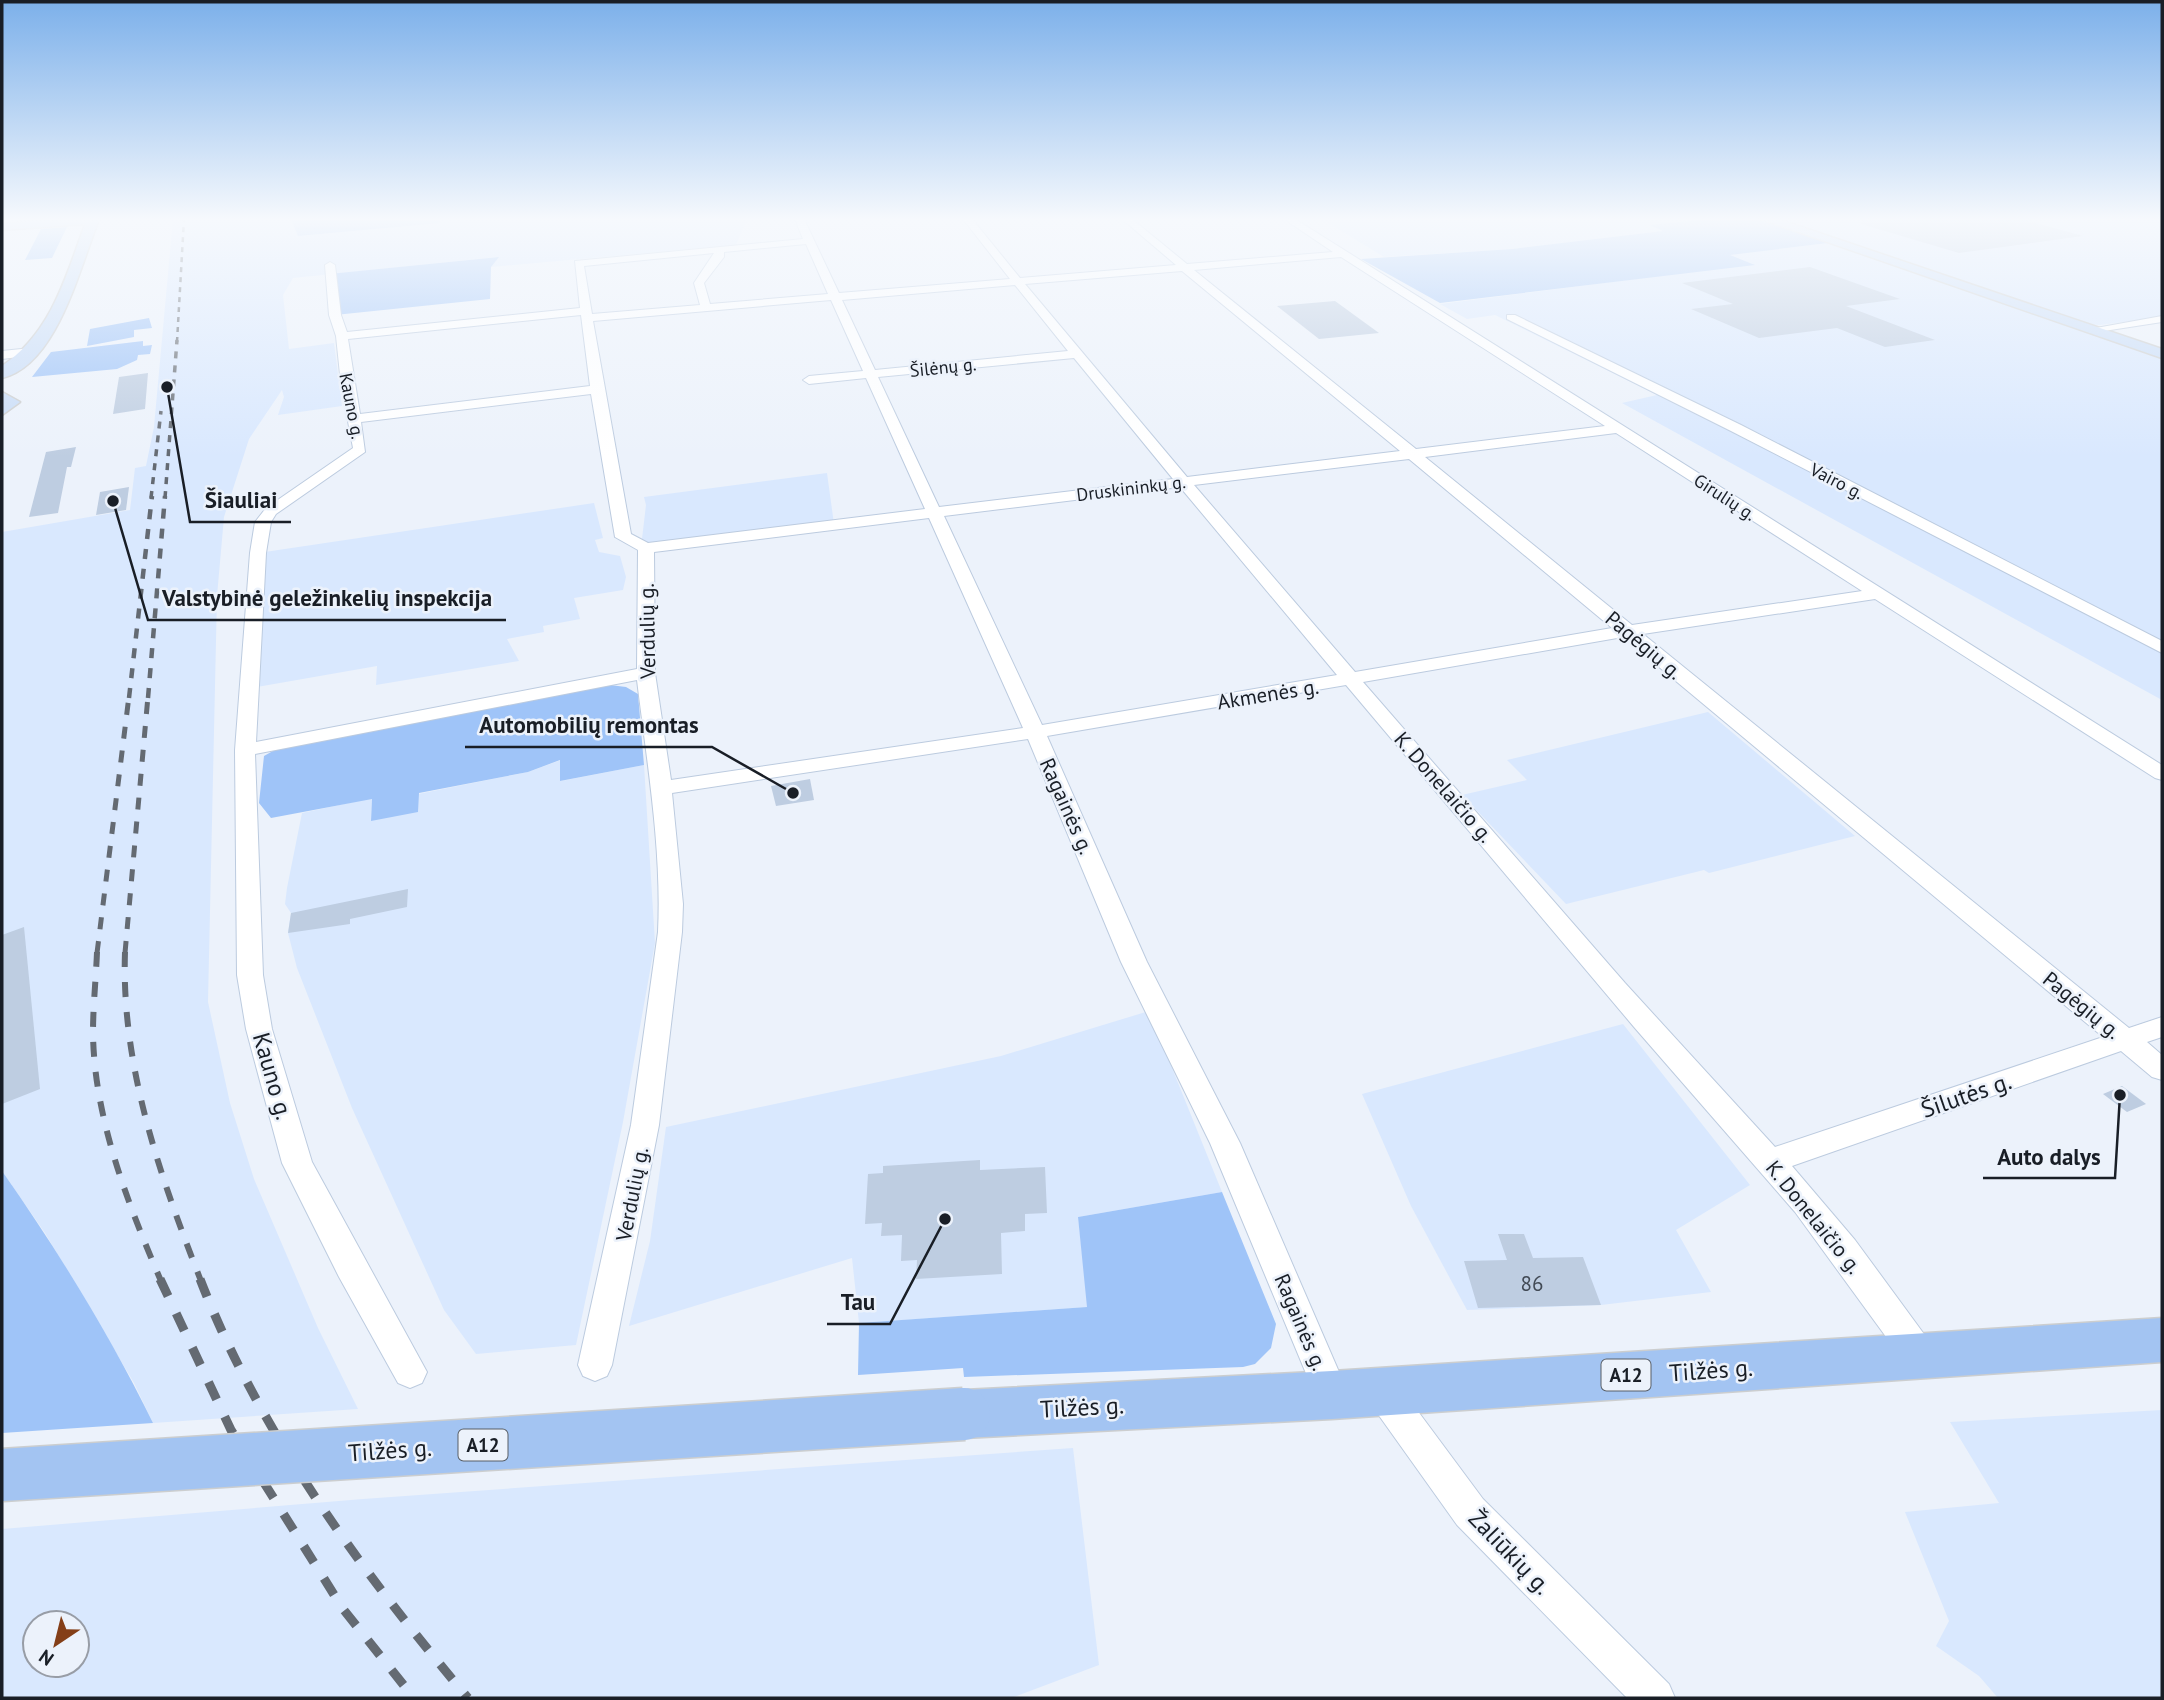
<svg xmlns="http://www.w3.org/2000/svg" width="2164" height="1700" viewBox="0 0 2164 1700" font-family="'PT Sans',sans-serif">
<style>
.built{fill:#d9e8fe;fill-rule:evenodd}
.green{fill:#9fc4f8}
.building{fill:#becde1}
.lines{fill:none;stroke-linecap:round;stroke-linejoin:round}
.minor-casing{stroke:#bccbdf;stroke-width:2}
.major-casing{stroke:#cccecf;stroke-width:3}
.highway-casing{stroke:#cccecf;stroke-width:3}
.minor{fill:#fff;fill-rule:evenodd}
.major{fill:#c8dcf7;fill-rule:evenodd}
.highway{fill:#a3c4f2;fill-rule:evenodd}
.rail-far5{stroke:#646a72;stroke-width:2.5;stroke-dasharray:5 5;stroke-linecap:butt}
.rail-far4{stroke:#646a72;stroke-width:3.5;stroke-dasharray:7 7;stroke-linecap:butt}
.rail-far3{stroke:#646a72;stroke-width:4.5;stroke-dasharray:10 10;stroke-linecap:butt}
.rail-far2{stroke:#646a72;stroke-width:5;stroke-dasharray:12 12;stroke-linecap:butt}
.rail-far1{stroke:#646a72;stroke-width:6;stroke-dasharray:15 15;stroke-linecap:butt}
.rail{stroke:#646a72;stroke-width:9;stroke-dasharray:19 19;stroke-linecap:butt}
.highway-bridge-casing{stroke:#cccecf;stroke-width:55;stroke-linecap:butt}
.highway-bridge{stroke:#a3c4f2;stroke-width:52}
.labels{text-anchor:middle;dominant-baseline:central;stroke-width:5;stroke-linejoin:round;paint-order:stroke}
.far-street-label{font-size:18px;fill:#191e26;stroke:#ecf2fb}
.shield{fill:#ecf2fb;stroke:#585e66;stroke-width:2}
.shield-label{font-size:19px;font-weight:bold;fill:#191e26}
.street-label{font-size:21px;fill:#191e26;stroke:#ecf2fb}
.near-number-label{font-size:21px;fill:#424a55}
.near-street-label{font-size:24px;fill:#191e26;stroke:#ecf2fb}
.leader{fill:none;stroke:#191e26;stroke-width:2.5}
.callout-dot{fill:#191e26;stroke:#ecf2fb;stroke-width:2.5}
.callout-label{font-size:23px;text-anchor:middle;font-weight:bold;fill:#191e26;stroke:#ecf2fb;stroke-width:5;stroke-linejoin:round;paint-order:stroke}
</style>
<rect width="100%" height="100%" fill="#ecf2fb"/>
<g class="built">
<path d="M173 219H291L298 236 485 219 746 221 736 245 491 267 497 257 293 278 283 295 289 349 334 343 342 406 278 415 284 397 282 390 249 439 224 517 217 596 208 1002 230 1103 254 1179 318 1328 358 1409 153 1423 134 1383 45 1233 2 1171V532L130 510 135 468 146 466 154 427Z"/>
<path d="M1322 219H1708L1652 225 1665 231 1512 249 1384 257Z"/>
<path d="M1779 219H2162V317L2100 325 2085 324Z"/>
<path d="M1828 243 2162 357V700L1622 403 1657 395 1495 315 1467 319 1440 304 1753 264 1728 255Z"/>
<path d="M827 473 834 524 646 548 642 539 646 505 644 497Z"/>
<path d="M594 503 603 538 595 540 599 552 620 556 626 577 623 590 574 598 580 619 543 626 544 632 507 639 519 661 376 685 377 666 251 688 258 553Z"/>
<path d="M1708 712 1855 836 1709 873 1704 870 1566 904 1462 795 1527 780 1507 760Z"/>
<path d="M561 760V781L644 765 655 943 623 1122 576 1345 476 1354 444 1310 352 1108 297 968 288 933 291 913 285 904 287 888 302 813 372 798 371 821 418 794 528 772Z"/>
<path d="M1149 1011 1222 1192 1078 1217 1088 1307 859 1323 852 1258 629 1326 650 1241 666 1127 1001 1056Z"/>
<path d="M1623 1024 1750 1185 1676 1230 1711 1292 1601 1305 1467 1310 1411 1206 1362 1094Z"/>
<path d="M2162 1410V1698H1998L1979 1676 1936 1646 1949 1621 1905 1512 1999 1503 1950 1422Z"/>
<path d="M1073 1448 1099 1665 1011 1698H2V1529L363 1499ZM35 1623H77V1665H35Z"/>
</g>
<g class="green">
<path d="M291 219H439L441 223 298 236Z"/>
<path d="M1708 219H1757L1828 243 1730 255 1755 265 1440 303 1361 259 1512 249 1663 231 1650 225Z"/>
<path d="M67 227 52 258 25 260 41 229Z"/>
<path d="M499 257 491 267 490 299 335 315 329 274Z"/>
<path d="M149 318 152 328 134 330V337L87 346 90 329Z"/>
<path d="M143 341V346L152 345 150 354 138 355 137 360 117 369 32 377 51 352Z"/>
<path d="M610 685 626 687 638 694 644 765 560 781V760L528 772 419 793 418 812 371 821 372 799 271 818 259 803 264 756 280 747Z"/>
<path d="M2 1171C58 1251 110 1335 153 1423L2 1433Z"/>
<path d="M1222 1192 1276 1324 1271 1348 1255 1364 1243 1367 964 1377 963 1368 858 1375 859 1323 1087 1307 1078 1217Z"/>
</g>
<g class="building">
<path d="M1862 219H2021L2083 236 1959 253 1861 224Z"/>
<path d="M1810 267 1900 299 1846 306 1935 340 1885 347 1837 328 1759 338 1691 309 1733 304 1682 283Z"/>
<path d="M1335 301 1379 333 1319 339 1277 306Z"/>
<path d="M148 373 145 409 113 414 119 377Z"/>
<path d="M76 447 71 467H67L58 513 29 517 46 452Z"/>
<path d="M129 487 126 510 96 515 100 492Z"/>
<path d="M810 779 814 800 776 806 771 786Z"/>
<path d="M408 889 407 907 350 919V924L288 933 291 913Z"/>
<path d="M24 927 40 1089 2 1104V935Z"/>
<path d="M2122 1086 2146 1104 2127 1112 2103 1094Z"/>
<path d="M980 1160V1170L1045 1167 1047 1213 1025 1214V1231L1001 1233 1002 1274 916 1279 917 1260 901 1261 902 1235 881 1236 882 1223 865 1224 868 1174 883 1173V1166Z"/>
<path d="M1498 1234H1524L1533 1258 1583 1257 1601 1305 1478 1308 1464 1261 1507 1260Z"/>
</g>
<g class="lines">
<defs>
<g id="minor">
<path d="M795 219H804L839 293 1010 279 963 219H972L1020 278 1176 265 1122 219H1132L1187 264 1333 252 1284 219H1295L2162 765V780L2155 778 1875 599 1643 634 2129 1028 2162 1017V1037L2147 1042 2162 1055V1080L2152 1077 2121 1051 1792 1166 1855 1240 1932 1345 1937 1356 1932 1367 1920 1372 1908 1367 1795 1212 1634 1027 1346 685 1047 736 1147 962 1240 1143 1349 1395 1344 1407 1332 1411 1320 1407 1210 1143 1121 962 1028 739 672 793 683 904 682 932 659 1125 612 1365 607 1376 595 1381 583 1376 578 1365 631 1125 658 932C662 849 647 763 637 680L255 754 263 975 272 1029 312 1162 427 1372 422 1383 410 1388 398 1383 339 1277 282 1163 246 1029 237 975 235 750 250 553 255 522 266 508 353 448 341 384 336 336 329 315 325 265 330 262 335 265 341 315 347 332 580 308 575 261 803 239ZM806 244 828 294 710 304 704 283 724 257V252ZM714 253 694 283 700 305 592 314 584 266ZM1341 257 1605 426 1416 449 1194 270ZM1182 271 1400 451 1187 477 1025 284ZM1015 285 1068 351 875 370 842 300ZM831 300 863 371 809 376 803 380 809 384 866 378 925 509 648 543 631 534 593 321ZM581 315 590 386 360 414 348 339ZM1074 358 1173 479 939 507 878 377ZM591 394 615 537 638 550 637 669 256 742 266 553 271 522 276 514 365 452 361 422ZM1616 433 1862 591 1632 625 1425 457ZM1409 459 1612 628 1355 672 1194 485ZM1180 487 1337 675 1042 725 944 516ZM929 518 1023 728 671 780 655 673 654 552ZM1623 637 2103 1037 1775 1147 1625 983 1363 682Z"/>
<path d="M1507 315H1515L1741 425 2162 641V653L1731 431 1507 319Z"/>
<path d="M2162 316V322L2091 333 2085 330Z"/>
<path d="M31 348 35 349V355L2 359V351Z"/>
<path d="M1382 1375 1394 1379 1483 1499 1669 1684 1675 1698H1627L1457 1525 1370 1403 1365 1391 1370 1379Z"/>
</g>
<g id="major">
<path d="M57 219 99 220C80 265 58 365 2 378V366C51 333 66 277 85 224L2 230V224Z"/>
<path d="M1761 219H1778L2162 349V358Z"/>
<path d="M2 392 20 402 2 415Z"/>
</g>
<path id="highway" d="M2162 1318V1362L1332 1419 964 1438 946 1431 939 1414 946 1397 964 1390 1332 1371Z"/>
</defs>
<use href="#minor" class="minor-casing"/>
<use href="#major" class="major-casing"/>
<use href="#highway" class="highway-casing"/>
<use href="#minor" class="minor"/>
<use href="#major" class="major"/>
<use href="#highway" class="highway"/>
<path class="rail-far5" d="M177 342 184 219"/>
<g class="rail-far4">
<path d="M151 498 161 411"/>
<path d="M165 498 177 340"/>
</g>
<g class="rail-far3">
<path d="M129 698 152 496"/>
<path d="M148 698 165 496"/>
</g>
<g class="rail-far2">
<path d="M97 953 129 696"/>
<path d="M125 953 148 696"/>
</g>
<g class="rail-far1">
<path d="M97 952C96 978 93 1006 93 1033 94 1118 128 1204 161 1281"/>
<path d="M125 952C121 1066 160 1176 201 1281"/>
</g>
<g class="rail">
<path d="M160 1279 231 1430 343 1609 414 1698"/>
<path d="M200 1279C260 1434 362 1572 468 1698"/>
</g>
<defs>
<path id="highway-bridge" d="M2 1475 964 1414"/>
</defs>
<use href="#highway-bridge" class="highway-bridge-casing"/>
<use href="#highway-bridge" class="highway-bridge"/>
</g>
<linearGradient id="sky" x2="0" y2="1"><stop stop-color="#7cb0ea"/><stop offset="0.48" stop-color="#f6f9fd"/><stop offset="1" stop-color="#f6f9fd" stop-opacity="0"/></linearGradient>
<rect width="2164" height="457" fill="url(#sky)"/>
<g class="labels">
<g class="far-street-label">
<text transform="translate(943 367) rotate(-6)">Šilėnų g.</text>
<text transform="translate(352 406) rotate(79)">Kauno g.</text>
<text transform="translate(1837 481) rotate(27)">Vairo g.</text>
<text transform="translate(1131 488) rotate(-7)">Druskininkų g.</text>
<text transform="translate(1725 497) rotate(33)">Girulių g.</text>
</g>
<g class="shield">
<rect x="1601.5" y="1359.5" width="49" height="31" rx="5"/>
<rect x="458.5" y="1429.5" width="49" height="31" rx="5"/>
</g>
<g class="shield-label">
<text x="1626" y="1375">A12</text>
<text x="483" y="1445">A12</text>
</g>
<g class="street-label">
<text transform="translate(647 631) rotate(-91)">Verdulių g.</text>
<text transform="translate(1644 645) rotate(40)">Pagėgių g.</text>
<text transform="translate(1268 694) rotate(-9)">Akmenės g.</text>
<text transform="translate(1444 787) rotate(49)">K. Donelaičio g.</text>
<text transform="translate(1067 806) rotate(66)">Ragainės g.</text>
<text transform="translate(2082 1005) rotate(39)">Pagėgių g.</text>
<text transform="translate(632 1194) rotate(-79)">Verdulių g.</text>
<text transform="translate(1814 1217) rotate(51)">K. Donelaičio g.</text>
<text transform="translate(1301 1322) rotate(67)">Ragainės g.</text>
</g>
<g class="near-number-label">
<text x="1532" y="1283">86</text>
</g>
<g class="near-street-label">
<text transform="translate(273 1076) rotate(74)">Kauno g.</text>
<text transform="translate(1966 1095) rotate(-19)">Šilutės g.</text>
<text transform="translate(1711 1370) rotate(-4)">Tilžės g.</text>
<text transform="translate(1082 1407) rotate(-3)">Tilžės g.</text>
<text transform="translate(390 1450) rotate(-4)">Tilžės g.</text>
<text transform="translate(1510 1552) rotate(46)">Žaliūkių g.</text>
</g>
</g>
<path class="leader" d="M167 387L190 522H291M113 501L148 620H506M793 793L712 747H465M2120 1095L2115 1178H1983M945 1219L890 1324H827"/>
<g class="callout-dot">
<circle cx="167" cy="387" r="7"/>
<circle cx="113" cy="501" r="7"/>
<circle cx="793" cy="793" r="7"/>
<circle cx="2120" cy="1095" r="7"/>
<circle cx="945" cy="1219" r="7"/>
</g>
<g class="callout-label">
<text x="241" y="508">Šiauliai</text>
<text x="327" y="606">Valstybinė geležinkelių inspekcija</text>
<text x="589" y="733">Automobilių remontas</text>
<text x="2049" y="1165">Auto dalys</text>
<text x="858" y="1310">Tau</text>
</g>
<rect width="2164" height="1700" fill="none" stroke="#191e26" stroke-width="7"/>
<g transform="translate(56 1644) rotate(215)"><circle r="33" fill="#ecf2fb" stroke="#989da6" stroke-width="2"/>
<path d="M0-5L12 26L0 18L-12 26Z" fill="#843f18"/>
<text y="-10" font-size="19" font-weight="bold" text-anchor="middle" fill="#191e26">N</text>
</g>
</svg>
